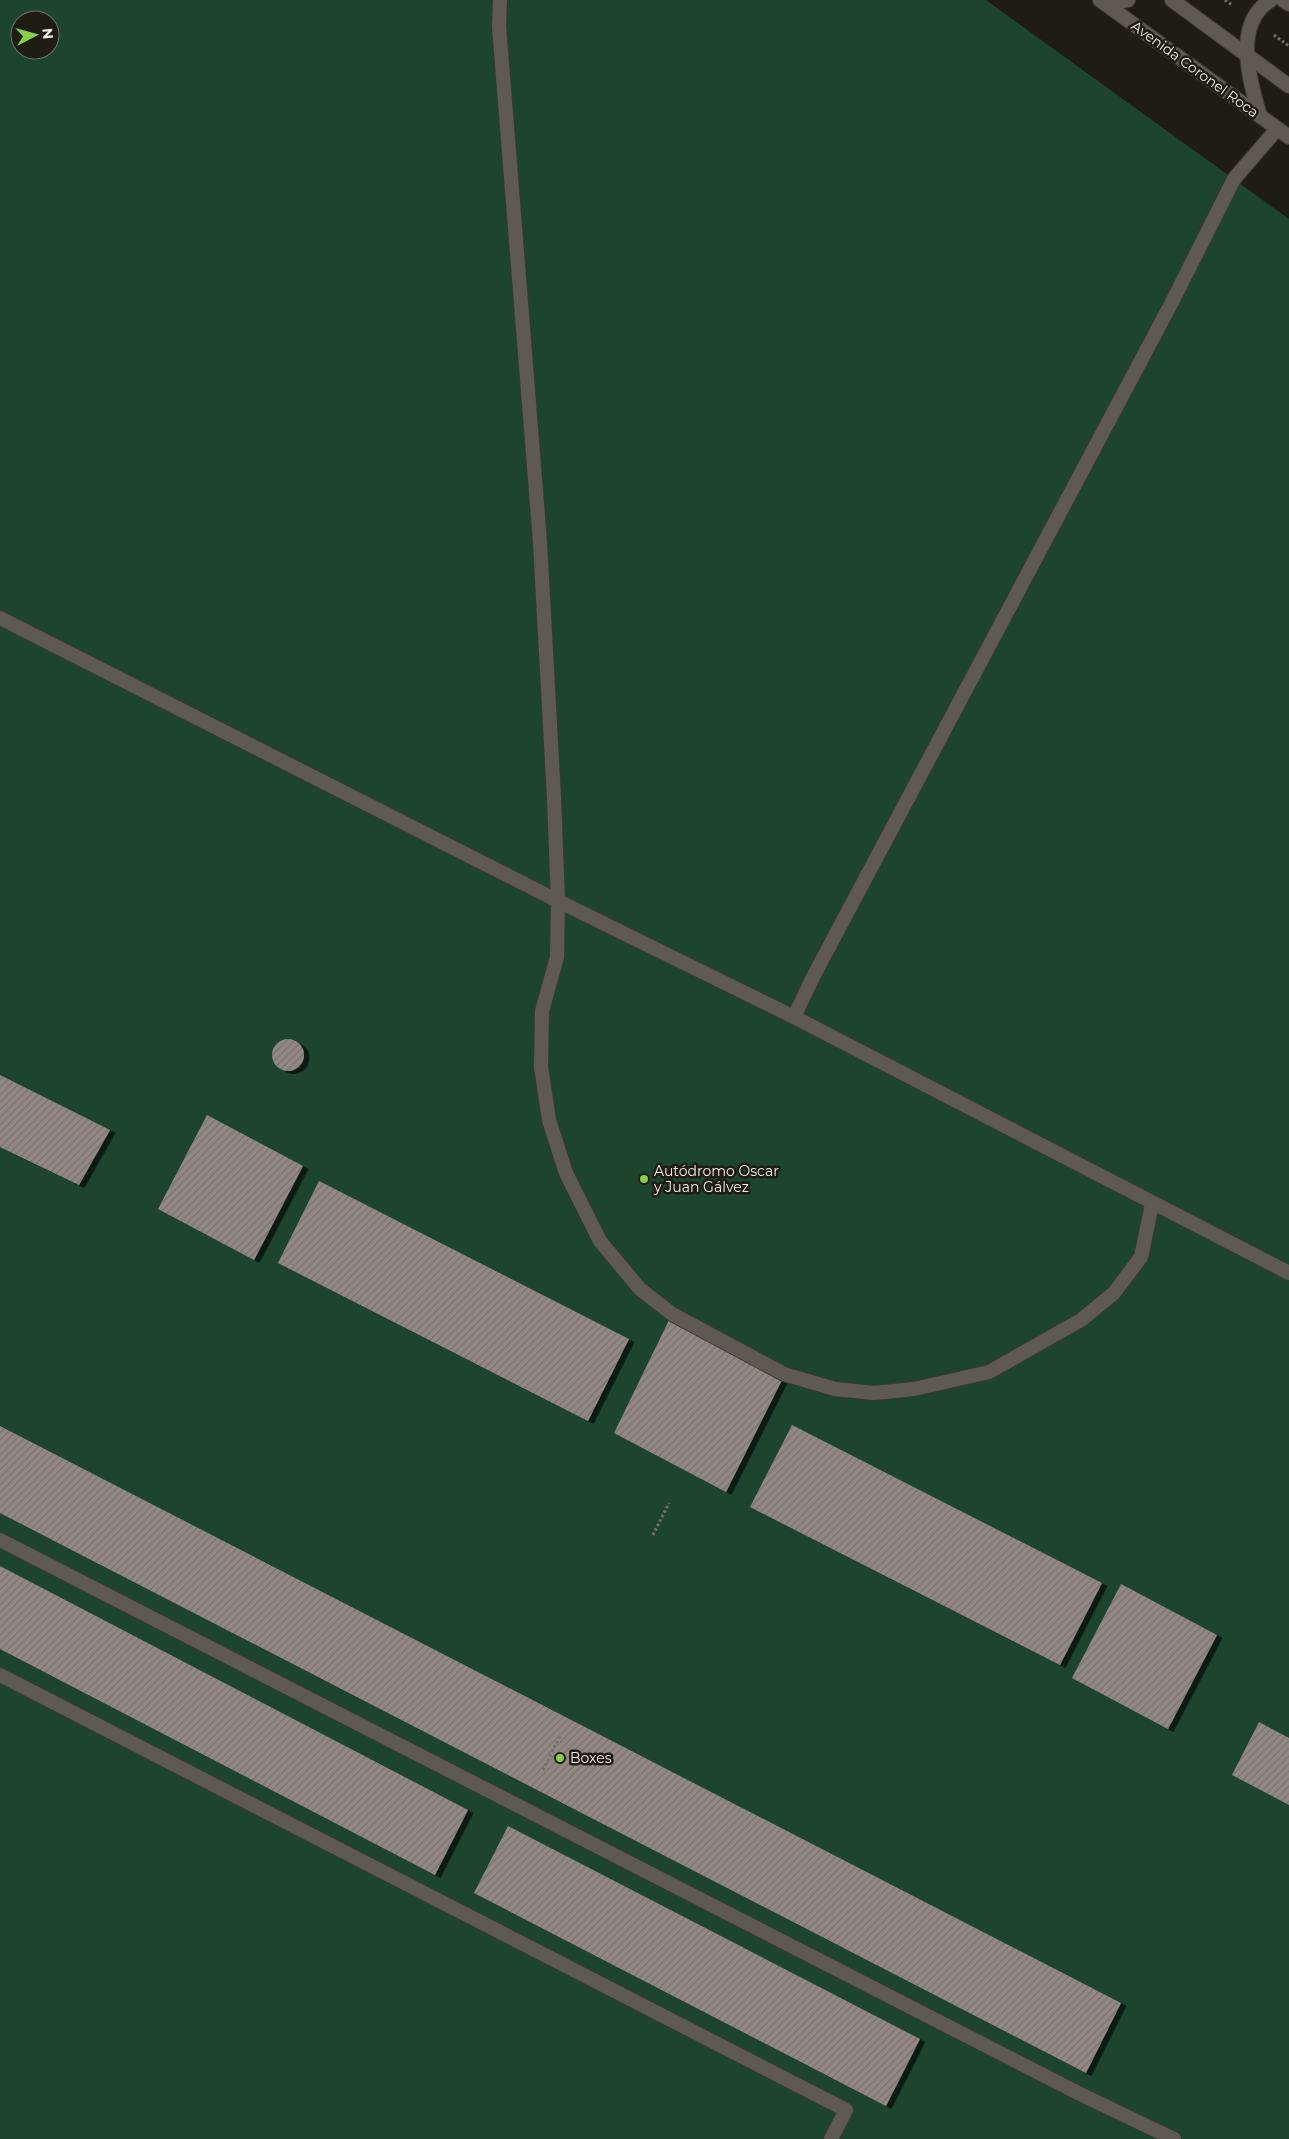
<svg xmlns="http://www.w3.org/2000/svg" width="1289" height="2139" viewBox="0 0 1289 2139" font-family="Montserrat,sans-serif">
<style>
.pitch{fill:#1d442c;fill-rule:evenodd}
.building{fill:url(#building-hatch);filter:url(#shadow)}
.lines{fill:none;stroke-linecap:round;stroke-linejoin:round}
.service-casing{stroke:#3b3934;stroke-width:16}
.minor-casing{stroke:#3b3934;stroke-width:16}
.secondary-casing{stroke:#3b3934;stroke-width:16}
.path{stroke:#73716a;stroke-width:3;stroke-dasharray:2.5 2.5;stroke-linecap:butt}
.service{stroke:#5e5a51;stroke-width:14}
.minor{stroke:#5e5a51;stroke-width:14}
.secondary{stroke:#5e5a51;stroke-width:14}
.poi-dot{fill:#89cf48;stroke:#1f1c14;stroke-width:2}
.labels{text-anchor:middle;dominant-baseline:central;stroke-width:5;stroke-linejoin:round;paint-order:stroke}
.street-label{font-size:14px;fill:#eeece6;stroke:#1f1c14}
.poi-label{font-size:14px;fill:#eeece6;stroke:#1f1c14;text-anchor:start}
</style>
<defs>
<pattern id="building-hatch" width="6" height="6" patternUnits="userSpaceOnUse" patternTransform="scale(1.25)"><rect width="6" height="6" fill="#938883"/><path d="M-1 1l2-2M0 6l6-6M5 7l2-2" fill="none" stroke="#78716d"/></pattern>
<filter id="shadow"><feDropShadow dx="5.5" dy="3" stdDeviation="0" flood-color="#0009"/></filter>
</defs>
<rect width="100%" height="100%" fill="#1f1c14"/>
<path class="pitch" d="M0 0H986L1289 219V2139H0ZM20 20H50V50H20Z"/>
<g class="building">
<circle cx="288" cy="1055" r="16"/>
<path d="M0 1075 110 1130 79 1185 0 1147Z"/>
<path d="M207 1115 303 1166 254 1260 158 1209Z"/>
<path d="M319 1181 629 1339 588 1421 278 1263Z"/>
<path d="M671 1316 784 1376 726 1492 614 1433Z"/>
<path d="M792 1425 1102 1583 1060 1665 750 1507Z"/>
<path d="M0 1426 1121 2003 1086 2073 0 1513Z"/>
<path d="M0 1566 468 1810 435 1875 0 1649Z"/>
<path d="M1121 1584 1217 1635 1168 1729 1072 1678Z"/>
<path d="M1259 1722 1289 1738V1805L1232 1775Z"/>
<path d="M508 1826 920 2039 886 2106 474 1893Z"/>
</g>
<g class="lines">
<defs>
<g id="service">
<path d="M500 0 499 26 540 542 554 798 558 901 557 957 542 1011 541 1067 549 1120 566 1173 600 1241 640 1289 672 1314 784 1374 835 1389 874 1393 914 1389 989 1372 1081 1320 1114 1293 1141 1257 1152 1204"/>
<path d="M1172 0 1289 86"/>
<path d="M1283 0 1289 4"/>
<path d="M0 618 558 901 794 1017 1289 1273"/>
<path d="M794 1017 813 977 1171 304 1234 179 1277 129"/>
<path d="M0 1540 1078 2093 1174 2139"/>
<path d="M0 1675 846 2110 831 2139"/>
</g>
<path id="minor" d="M1106 4 1128 0"/>
<g id="secondary">
<path d="M1100 0 1289 137"/>
<path d="M1260 116C1250 82 1232 23 1271 0"/>
</g>
</defs>
<use href="#service" class="service-casing"/>
<use href="#minor" class="minor-casing"/>
<use href="#secondary" class="secondary-casing"/>
<g class="path">
<path d="M1225 0 1232 5"/>
<path d="M1274 35 1289 46"/>
<path d="M653 1535 669 1503"/>
<path d="M543 1770 560 1736"/>
</g>
<use href="#service" class="service"/>
<use href="#minor" class="minor"/>
<use href="#secondary" class="secondary"/>
</g>
<g class="poi-dot">
<circle cx="644" cy="1179" r="5"/>
<circle cx="560" cy="1758" r="5"/>
</g>
<g class="labels">
<g class="street-label">
<text transform="translate(1195 69) rotate(36)">Avenida Coronel Roca</text>
</g>
<g class="poi-label">
<text x="654" y="1171">Autódromo Oscar<tspan x="654" dy="16">y Juan Gálvez</tspan></text>
<text x="570" y="1758">Boxes</text>
</g>
</g>
<g transform="translate(35 35) rotate(84)"><circle r="24" fill="#1f1c14" stroke="#726f68"/>
<path d="M0-4L9 19L0 12L-9 19Z" fill="#89cf48"/>
<text y="-8" font-size="14" font-weight="bold" text-anchor="middle" fill="#eeece6">N</text>
</g>
</svg>
